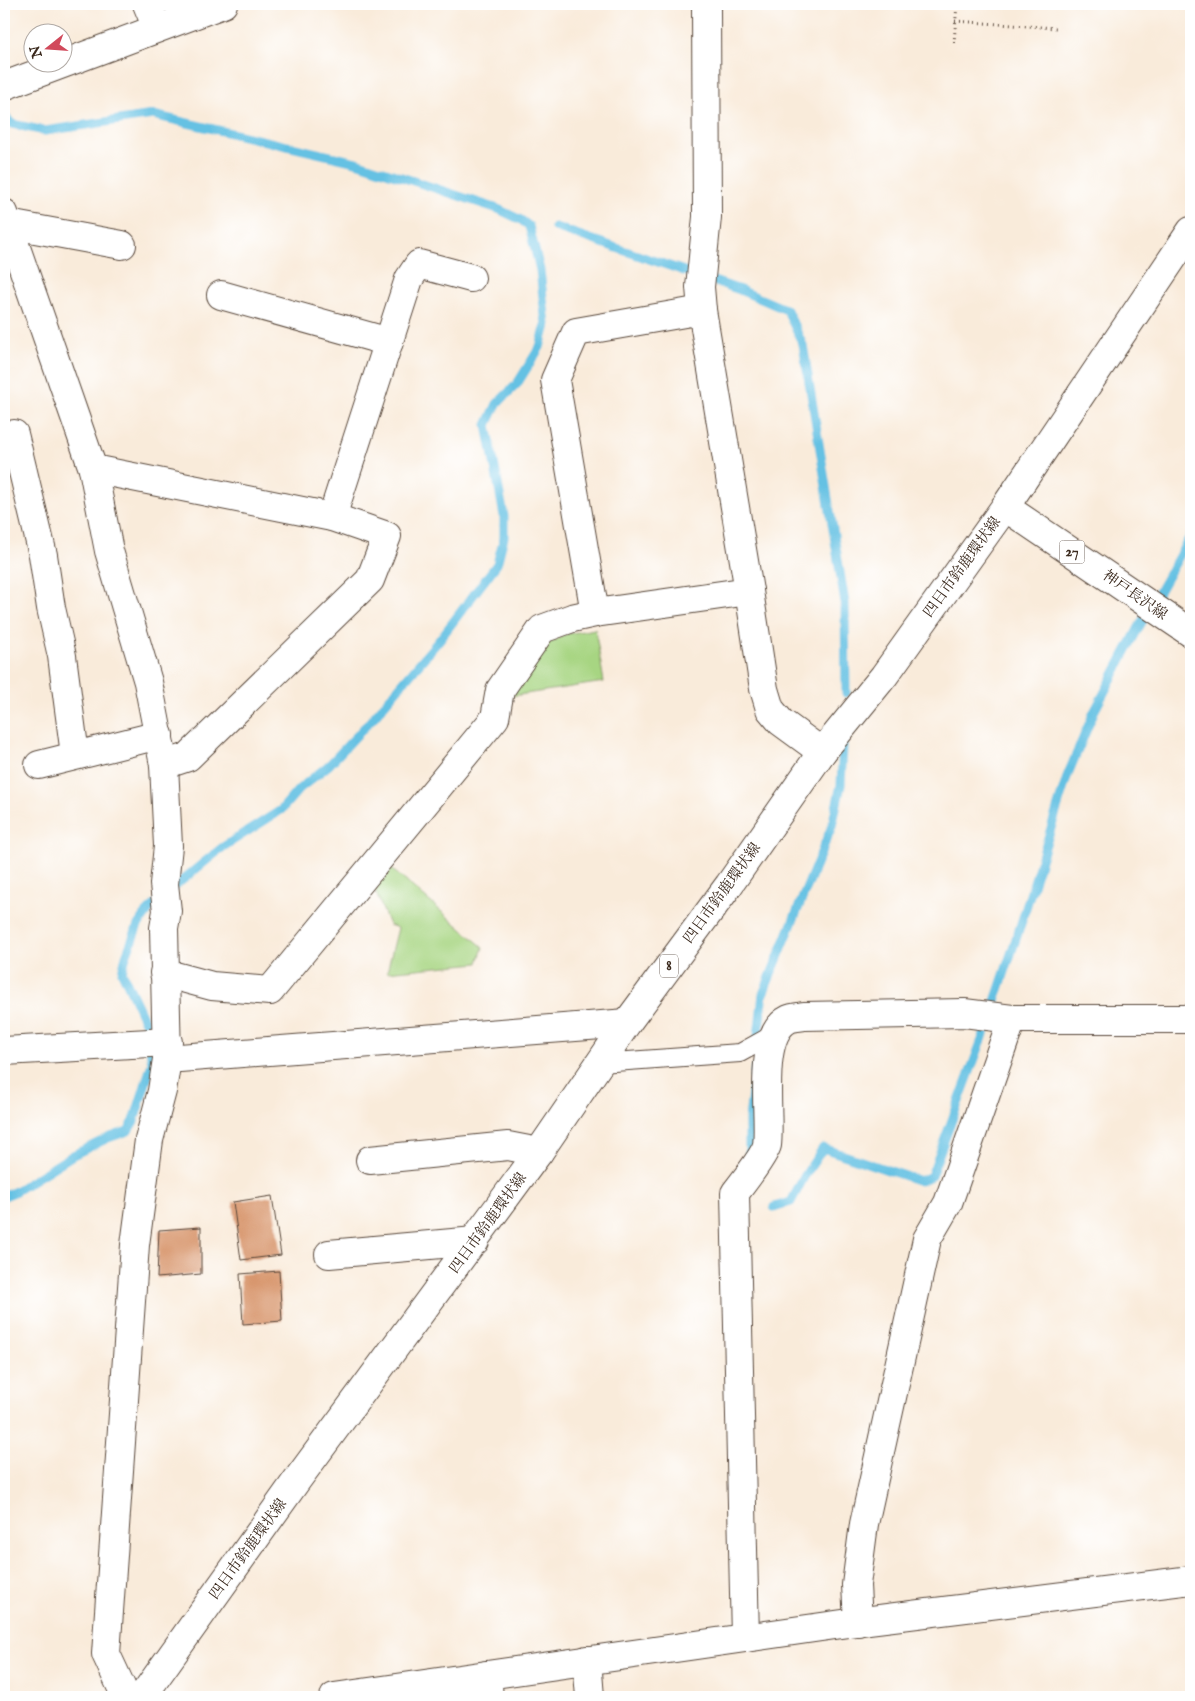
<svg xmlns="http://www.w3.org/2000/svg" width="1195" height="1701" viewBox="0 0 1195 1701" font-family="'IM FELL English','Noto Serif JP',serif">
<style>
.green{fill:#a7d582;stroke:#718050}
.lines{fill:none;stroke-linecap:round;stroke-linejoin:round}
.stream{stroke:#65c1e3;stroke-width:9}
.building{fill:#d8966d}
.lane-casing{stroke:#58473a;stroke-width:20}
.street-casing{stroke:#58473a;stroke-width:30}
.primary-casing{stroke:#58473a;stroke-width:30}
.path{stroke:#58473a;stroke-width:3;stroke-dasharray:1 4;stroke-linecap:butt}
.lane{stroke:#fff;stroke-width:18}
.street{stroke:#fff;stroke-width:28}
.primary{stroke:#fff;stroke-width:28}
.labels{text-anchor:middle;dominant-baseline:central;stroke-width:4.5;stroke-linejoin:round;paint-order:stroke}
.shield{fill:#fff;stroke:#766a62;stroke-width:1}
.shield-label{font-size:14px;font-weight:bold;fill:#3b2a1e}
.street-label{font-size:15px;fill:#3b2a1e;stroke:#fff}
</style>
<rect width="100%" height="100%" fill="#fff"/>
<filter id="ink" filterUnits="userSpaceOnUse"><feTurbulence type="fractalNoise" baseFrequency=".02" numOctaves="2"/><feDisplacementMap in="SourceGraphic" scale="10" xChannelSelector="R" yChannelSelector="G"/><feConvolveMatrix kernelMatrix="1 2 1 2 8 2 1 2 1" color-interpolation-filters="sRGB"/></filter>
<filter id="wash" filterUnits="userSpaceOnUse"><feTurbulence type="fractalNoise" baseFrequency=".0096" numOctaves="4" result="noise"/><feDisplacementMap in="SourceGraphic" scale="20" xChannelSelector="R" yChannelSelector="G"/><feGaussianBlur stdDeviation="1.12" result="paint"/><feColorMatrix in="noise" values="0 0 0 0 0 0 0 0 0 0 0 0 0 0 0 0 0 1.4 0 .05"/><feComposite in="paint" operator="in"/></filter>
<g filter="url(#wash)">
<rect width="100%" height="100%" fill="#f9ebda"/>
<g class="green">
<path d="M595 629 604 682 512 696 546 645 566 634Z"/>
<path d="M388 866 483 947 478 963 387 972 398 928 389 925 374 888Z"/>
</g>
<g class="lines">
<g class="stream">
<path d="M4 115 12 124 45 131 153 115 356 162 498 209 521 220 529 226 540 270 546 325 540 347 517 384 497 404 487 425 504 516V537L497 564 440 639 373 718 329 765 299 789 281 810 223 847 180 882 149 910 138 925 126 956 122 972 147 1026 152 1063 134 1121 128 1131 108 1138 73 1155 14 1192 4 1196"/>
<path d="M555 227 740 290 787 310 803 345 845 603 846 693"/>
<path d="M757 1045 763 994 832 826 841 785 843 746"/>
<path d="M749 1162V1119L755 1068"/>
<path d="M774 1207 791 1202 804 1177 823 1148 920 1181 931 1176 983 1037 1019 930 1068 774 1094 712 1138 629 1191 535"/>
</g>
</g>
<g id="blocks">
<g class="building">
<path d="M272 1196 281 1255 241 1260 233 1202Z"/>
<path d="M201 1227V1274L157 1278 159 1230Z"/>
<path d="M279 1271 282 1321 243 1324 240 1274Z"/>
</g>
</g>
</g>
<g filter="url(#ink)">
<use href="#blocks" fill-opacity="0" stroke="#58473a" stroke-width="1"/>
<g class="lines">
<defs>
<path id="lane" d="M600 1063 740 1053 776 1033"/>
<g id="street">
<path d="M147 4 157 28"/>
<path d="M4 86 223 4"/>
<path d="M4 213 93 469 109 551 148 682 164 765 168 846 164 884 167 911 164 928 167 1059 162 1091 149 1140 135 1245 106 1654 126 1697"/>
<path d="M8 224 122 245"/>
<path d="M221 295 389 342"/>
<path d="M702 310 700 287 707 217 706 4"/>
<path d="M14 434 43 555 51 608 62 656 75 755"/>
<path d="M93 469 332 517 387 536 370 580 188 757 164 765"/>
<path d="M332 517 409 279 419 264 471 278"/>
<path d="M595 613 555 380 576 332 702 310 749 591"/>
<path d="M39 765 159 735"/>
<path d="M164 973 212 986 270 991 495 718 500 690 542 629 572 618 595 613 749 591 764 689 770 709 781 722 822 752"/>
<path d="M4 1051 168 1042"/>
<path d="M167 1059 627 1023"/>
<path d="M370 1160 508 1146 539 1152"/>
<path d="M329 1254 475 1241"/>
<path d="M858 1622 856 1585 864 1524 927 1239 948 1203 1012 1019H1191"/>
<path d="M745 1638 735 1193C742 1184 765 1154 767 1145 771 1115 756 1035 789 1019 793 1017 799 1017 804 1016L964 1013 1012 1019"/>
<path d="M587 1660 590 1697"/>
<path d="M487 1675 489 1697"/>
<path d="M334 1697 870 1620 1191 1580"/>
</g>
<g id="primary">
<path d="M1005 507 1191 633"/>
<path d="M142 1697 297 1480 539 1152 627 1023 729 885 822 752 884 676 1005 507 1191 231"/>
</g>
</defs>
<use href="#lane" class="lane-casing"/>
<use href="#street" class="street-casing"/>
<use href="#primary" class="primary-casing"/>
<g class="path">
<path d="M955 21 1056 28"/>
<path d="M954 43 957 4"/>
</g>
<use href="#lane" class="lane"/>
<use href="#street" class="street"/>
<use href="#primary" class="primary"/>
</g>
</g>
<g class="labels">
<g class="shield">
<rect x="1059.5" y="540.5" width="25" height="23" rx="4"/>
<rect x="660" y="954.5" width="18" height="23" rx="4"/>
</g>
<g class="shield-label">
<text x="1072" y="552">27</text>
<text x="669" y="966">8</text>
</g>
<g class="street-label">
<text transform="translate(962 567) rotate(-54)">四日市鈴鹿環状線</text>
<text transform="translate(1135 595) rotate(35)">神戸長沢線</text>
<text transform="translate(722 893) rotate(-54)">四日市鈴鹿環状線</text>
<text transform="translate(488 1223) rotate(-54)">四日市鈴鹿環状線</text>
<text transform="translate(248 1549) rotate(-54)">四日市鈴鹿環状線</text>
</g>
</g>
<rect width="1195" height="1701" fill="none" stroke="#fff" stroke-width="20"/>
<g transform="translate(48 48) rotate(253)"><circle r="24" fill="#ffffff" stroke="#b1aaa5"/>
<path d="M0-4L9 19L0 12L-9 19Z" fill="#d1495b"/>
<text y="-8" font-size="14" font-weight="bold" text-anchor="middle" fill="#3b2a1e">N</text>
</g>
</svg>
